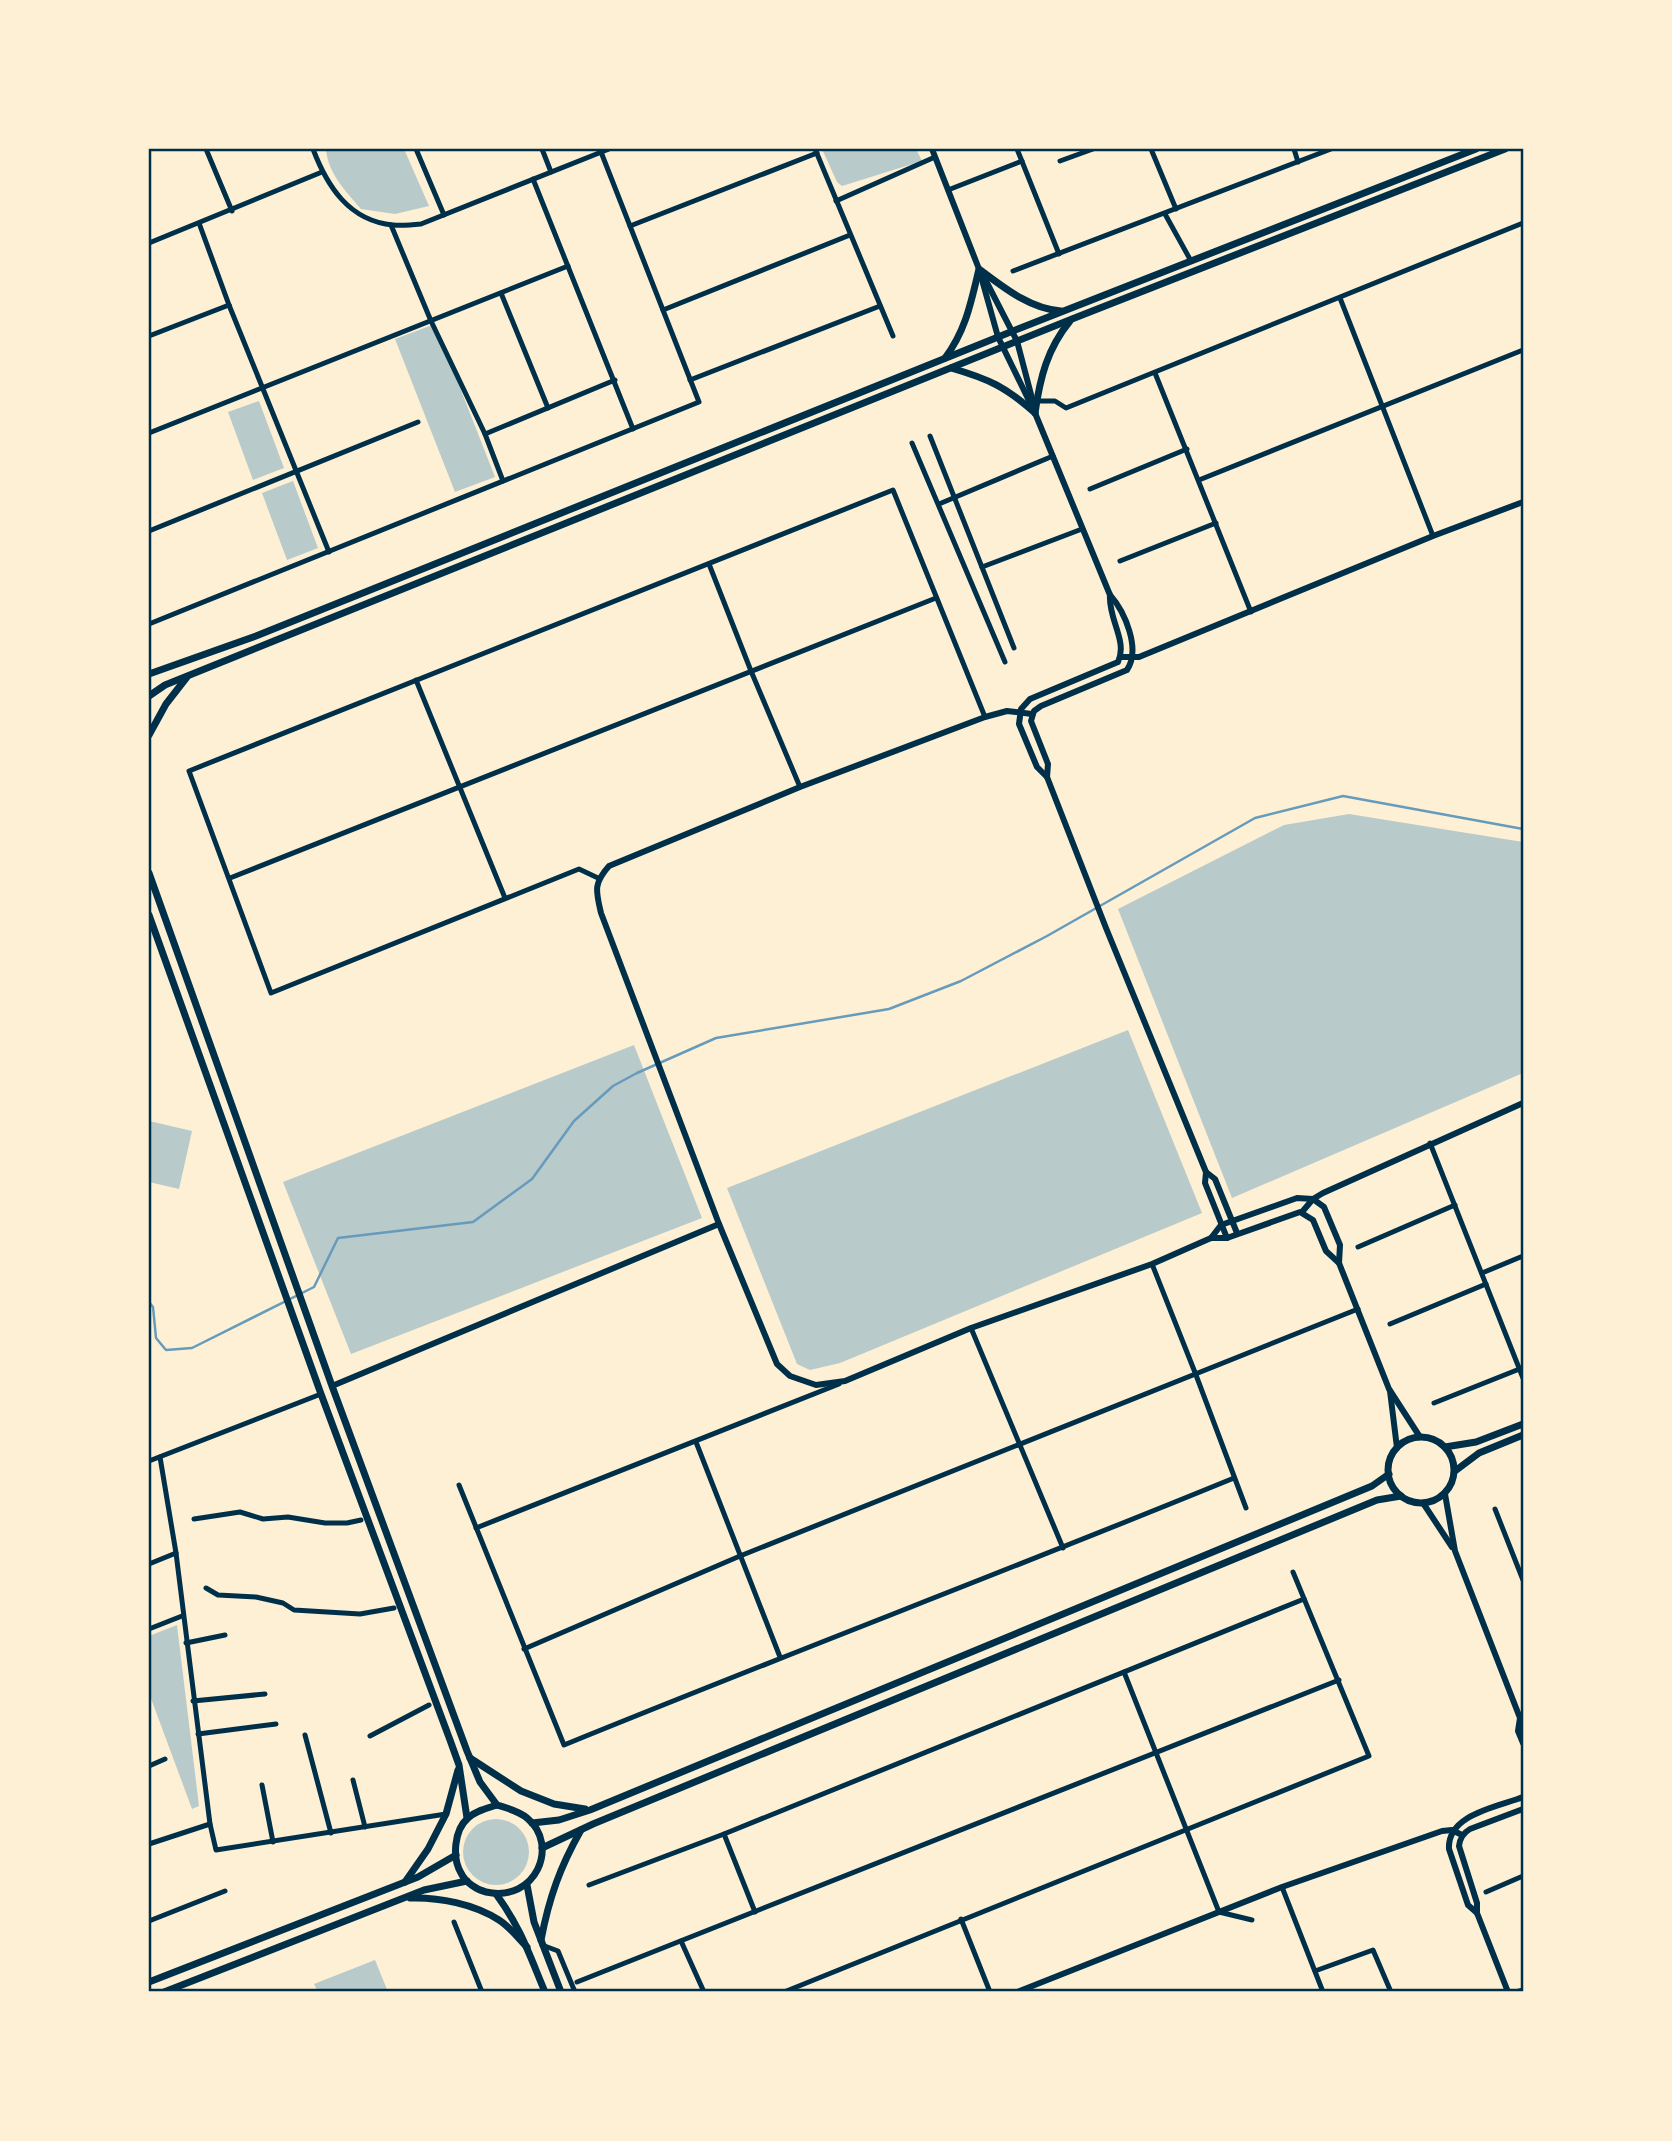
<svg xmlns="http://www.w3.org/2000/svg" width="1672" height="2141" viewBox="0 0 1672 2141" font-family="'Open Sans',sans-serif">
<style>
.green{fill:#b9caca}
.lines{fill:none;stroke-linecap:round;stroke-linejoin:round}
.stream{stroke:#669bbc;stroke-width:2.5}
.minor{stroke:#003049;stroke-width:5}
.tertiary{stroke:#003049;stroke-width:6}
.secondary{stroke:#003049;stroke-width:7}
.neatline{fill:none;stroke:#003049;stroke-width:2.5}
</style>
<rect width="100%" height="100%" fill="#fdf0d5"/>
<g class="green">
<path d="M326 149H404L429 206 395 214 361 209C346 191 328 174 326 149Z"/>
<path d="M822 149H916L922 161 842 186 837 182Z"/>
<path d="M435 324 495 477 455 492 395 339Z"/>
<path d="M259 401 284 468 253 480 228 412Z"/>
<path d="M293 481 318 548 287 560 262 493Z"/>
<path d="M1349 814 1523 842V1073L1232 1198 1118 909 1284 825Z"/>
<path d="M1128 1030 1202 1213 840 1363 810 1370 797 1364 727 1188Z"/>
<path d="M634 1045 702 1218 351 1354 283 1182Z"/>
<path d="M149 1121 192 1131 179 1189 149 1182Z"/>
<path d="M177 1625 199 1806 192 1809 149 1693V1636Z"/>
<circle cx="496" cy="1852" r="33"/>
<path d="M375 1960 388 1992H318L314 1984Z"/>
</g>
<g class="lines">
<path class="stream" d="M149 1302 153 1307 156 1338 166 1350 192 1348 314 1287 338 1238 473 1222 532 1179 574 1121 613 1086 637 1073 716 1038 889 1009 961 981 1047 936 1255 818 1343 796 1523 829"/>
<g class="minor">
<path d="M206 149 232 211"/>
<path d="M313 149C327 186 349 221 393 225 402 226 412 225 421 224L609 149"/>
<path d="M416 149 444 215"/>
<path d="M542 149 551 172"/>
<path d="M815 149 893 336"/>
<path d="M1017 149 1059 254"/>
<path d="M1151 149 1176 209"/>
<path d="M1294 149 1298 162"/>
<path d="M1060 161 1093 149"/>
<path d="M533 179 633 429"/>
<path d="M948 190 1022 161"/>
<path d="M836 201 935 157"/>
<path d="M1165 214 1191 261"/>
<path d="M199 223 229 305 329 552"/>
<path d="M391 225 431 321 485 434 503 481"/>
<path d="M630 226 817 153"/>
<path d="M149 243 322 172"/>
<path d="M1013 271 1331 149"/>
<path d="M501 293 548 408"/>
<path d="M1340 298 1433 536"/>
<path d="M663 310 850 235"/>
<path d="M149 336 229 305"/>
<path d="M1155 373 1251 612"/>
<path d="M690 380 880 306"/>
<path d="M1037 401H1055L1066 408 1523 223"/>
<path d="M149 433 568 266"/>
<path d="M485 434 615 380"/>
<path d="M930 436 1014 648"/>
<path d="M912 443 1005 662"/>
<path d="M1199 480 1523 350"/>
<path d="M1090 489 1187 449"/>
<path d="M939 504 1053 456"/>
<path d="M149 531 418 422"/>
<path d="M1120 561 1216 523"/>
<path d="M709 564 751 671 800 787"/>
<path d="M982 567 1082 529"/>
<path d="M149 624 699 402 601 152"/>
<path d="M416 680 505 898"/>
<path d="M230 878 936 598"/>
<path d="M598 878 579 869 271 993 189 771 893 490 985 717"/>
<path d="M1430 1143 1523 1378"/>
<path d="M1358 1247 1455 1205"/>
<path d="M1152 1264 1196 1375 1246 1508"/>
<path d="M1482 1273 1523 1256"/>
<path d="M1390 1324 1486 1284"/>
<path d="M971 1328 1063 1548"/>
<path d="M1434 1403 1522 1368"/>
<path d="M696 1442 780 1657"/>
<path d="M160 1457 176 1553 210 1824 216 1850 446 1814"/>
<path d="M149 1461 321 1394"/>
<path d="M459 1485 564 1745C787 1654 1012 1569 1234 1478"/>
<path d="M1495 1509 1523 1580"/>
<path d="M194 1519 240 1512 263 1519 288 1517 325 1523H347L361 1520"/>
<path d="M476 1528 839 1384"/>
<path d="M149 1564 176 1553"/>
<path d="M206 1588 218 1595 256 1597 283 1603 294 1610 360 1614 394 1608"/>
<path d="M149 1629 182 1616"/>
<path d="M186 1643 225 1635"/>
<path d="M524 1649 740 1556 1358 1309"/>
<path d="M1124 1672 1219 1912 1252 1920"/>
<path d="M193 1701 265 1694"/>
<path d="M198 1734 276 1724"/>
<path d="M305 1735 331 1833"/>
<path d="M370 1736 429 1705"/>
<path d="M149 1766 165 1759"/>
<path d="M353 1780 365 1827"/>
<path d="M262 1785 273 1842"/>
<path d="M724 1834 755 1912"/>
<path d="M149 1844 210 1824"/>
<path d="M589 1885 724 1834 1304 1599"/>
<path d="M1282 1887 1323 1992"/>
<path d="M1486 1892 1523 1876"/>
<path d="M961 1919 990 1992"/>
<path d="M149 1921 225 1891"/>
<path d="M454 1922 482 1992"/>
<path d="M681 1941 704 1992"/>
<path d="M542 1945 558 1951 575 1992"/>
<path d="M1315 1971 1373 1950 1391 1992"/>
<path d="M577 1982 1339 1680"/>
<path d="M784 1992 1369 1756 1293 1572"/>
<path d="M1516 1992 1523 1990"/>
</g>
<g class="tertiary">
<path d="M932 149 979 269 998 337 1035 413 1110 595C1125 612 1141 649 1127 670L1041 706 1034 711 1031 721 1048 764 1047 777 1106 928 1206 1172 1215 1179 1237 1233"/>
<path d="M985 279 1017 341 1033 402"/>
<path d="M1120 657H1139L1433 536 1523 502"/>
<path d="M1032 714 1007 711 985 717 800 787 609 866C593 884 596 891 601 913L719 1224 777 1364 790 1376 816 1385 845 1381 971 1328 1152 1264 1211 1238H1227L1300 1212 1313 1220 1326 1251 1339 1263"/>
<path d="M1047 777 1037 767 1019 724 1021 709 1030 699 1118 662C1128 641 1108 619 1110 595"/>
<path d="M1206 1172 1205 1183 1227 1238"/>
<path d="M1302 1212 1313 1199 1323 1193 1523 1103"/>
<path d="M1211 1238 1221 1225 1297 1198 1313 1199 1324 1207 1340 1245 1339 1263 1389 1389 1420 1437"/>
<path d="M332 1386 719 1224"/>
<path d="M1390 1391 1397 1448"/>
<path d="M1445 1494 1455 1551 1520 1718 1523 1721"/>
<path d="M1423 1503 1452 1547"/>
<path d="M1520 1718 1518 1731 1523 1743"/>
<path d="M1477 1913V1903L1459 1846C1460 1838 1463 1833 1470 1829L1523 1809"/>
<path d="M1017 1992 1282 1887 1442 1831 1452 1830 1462 1835"/>
<path d="M1508 1992 1477 1913 1468 1905 1449 1849C1447 1814 1498 1807 1523 1797"/>
</g>
<g class="secondary">
<path d="M945 358C966 330 971 302 979 269 1003 287 1030 309 1061 311"/>
<path d="M951 368C989 379 1006 387 1035 413"/>
<path d="M1035 413C1040 378 1047 349 1070 321"/>
<path d="M149 674 256 636 1013 331 1476 149"/>
<path d="M149 696 165 685 1072 319 1505 149"/>
<path d="M149 735 166 704 187 677"/>
<path d="M149 873 332 1386 467 1751 480 1782 497 1805"/>
<path d="M149 915 321 1394 450 1740 459 1765 467 1818"/>
<circle cx="1421" cy="1470" r="33"/>
<path d="M1445 1447 1476 1442 1523 1424"/>
<path d="M1455 1471 1479 1453 1523 1435"/>
<path d="M470 1758 521 1791 554 1804 585 1809"/>
<path d="M497 1805C507 1808 519 1811 527 1818 560 1845 536 1903 486 1892 477 1890 465 1882 461 1873 452 1858 454 1830 468 1818 476 1811 487 1808 497 1805Z"/>
<path d="M532 1823 559 1820 590 1810 1372 1486 1389 1474"/>
<path d="M542 1848 593 1824 1377 1500 1401 1496"/>
<path d="M405 1882 428 1849 446 1814 458 1770"/>
<path d="M527 1885 534 1922 561 1992"/>
<path d="M496 1894C521 1928 529 1954 545 1992"/>
<path d="M410 1898C439 1897 474 1904 499 1920 510 1927 518 1938 527 1947"/>
<path d="M541 1940C549 1898 560 1867 581 1830"/>
<path d="M149 1982 418 1877 456 1855"/>
<path d="M164 1992 424 1890 467 1881"/>
</g>
</g>
<rect width="1672" height="2141" fill="none" stroke="#fdf0d5" stroke-width="301"/>
<rect x="150" y="150" width="1372" height="1840" class="neatline"/>
</svg>
